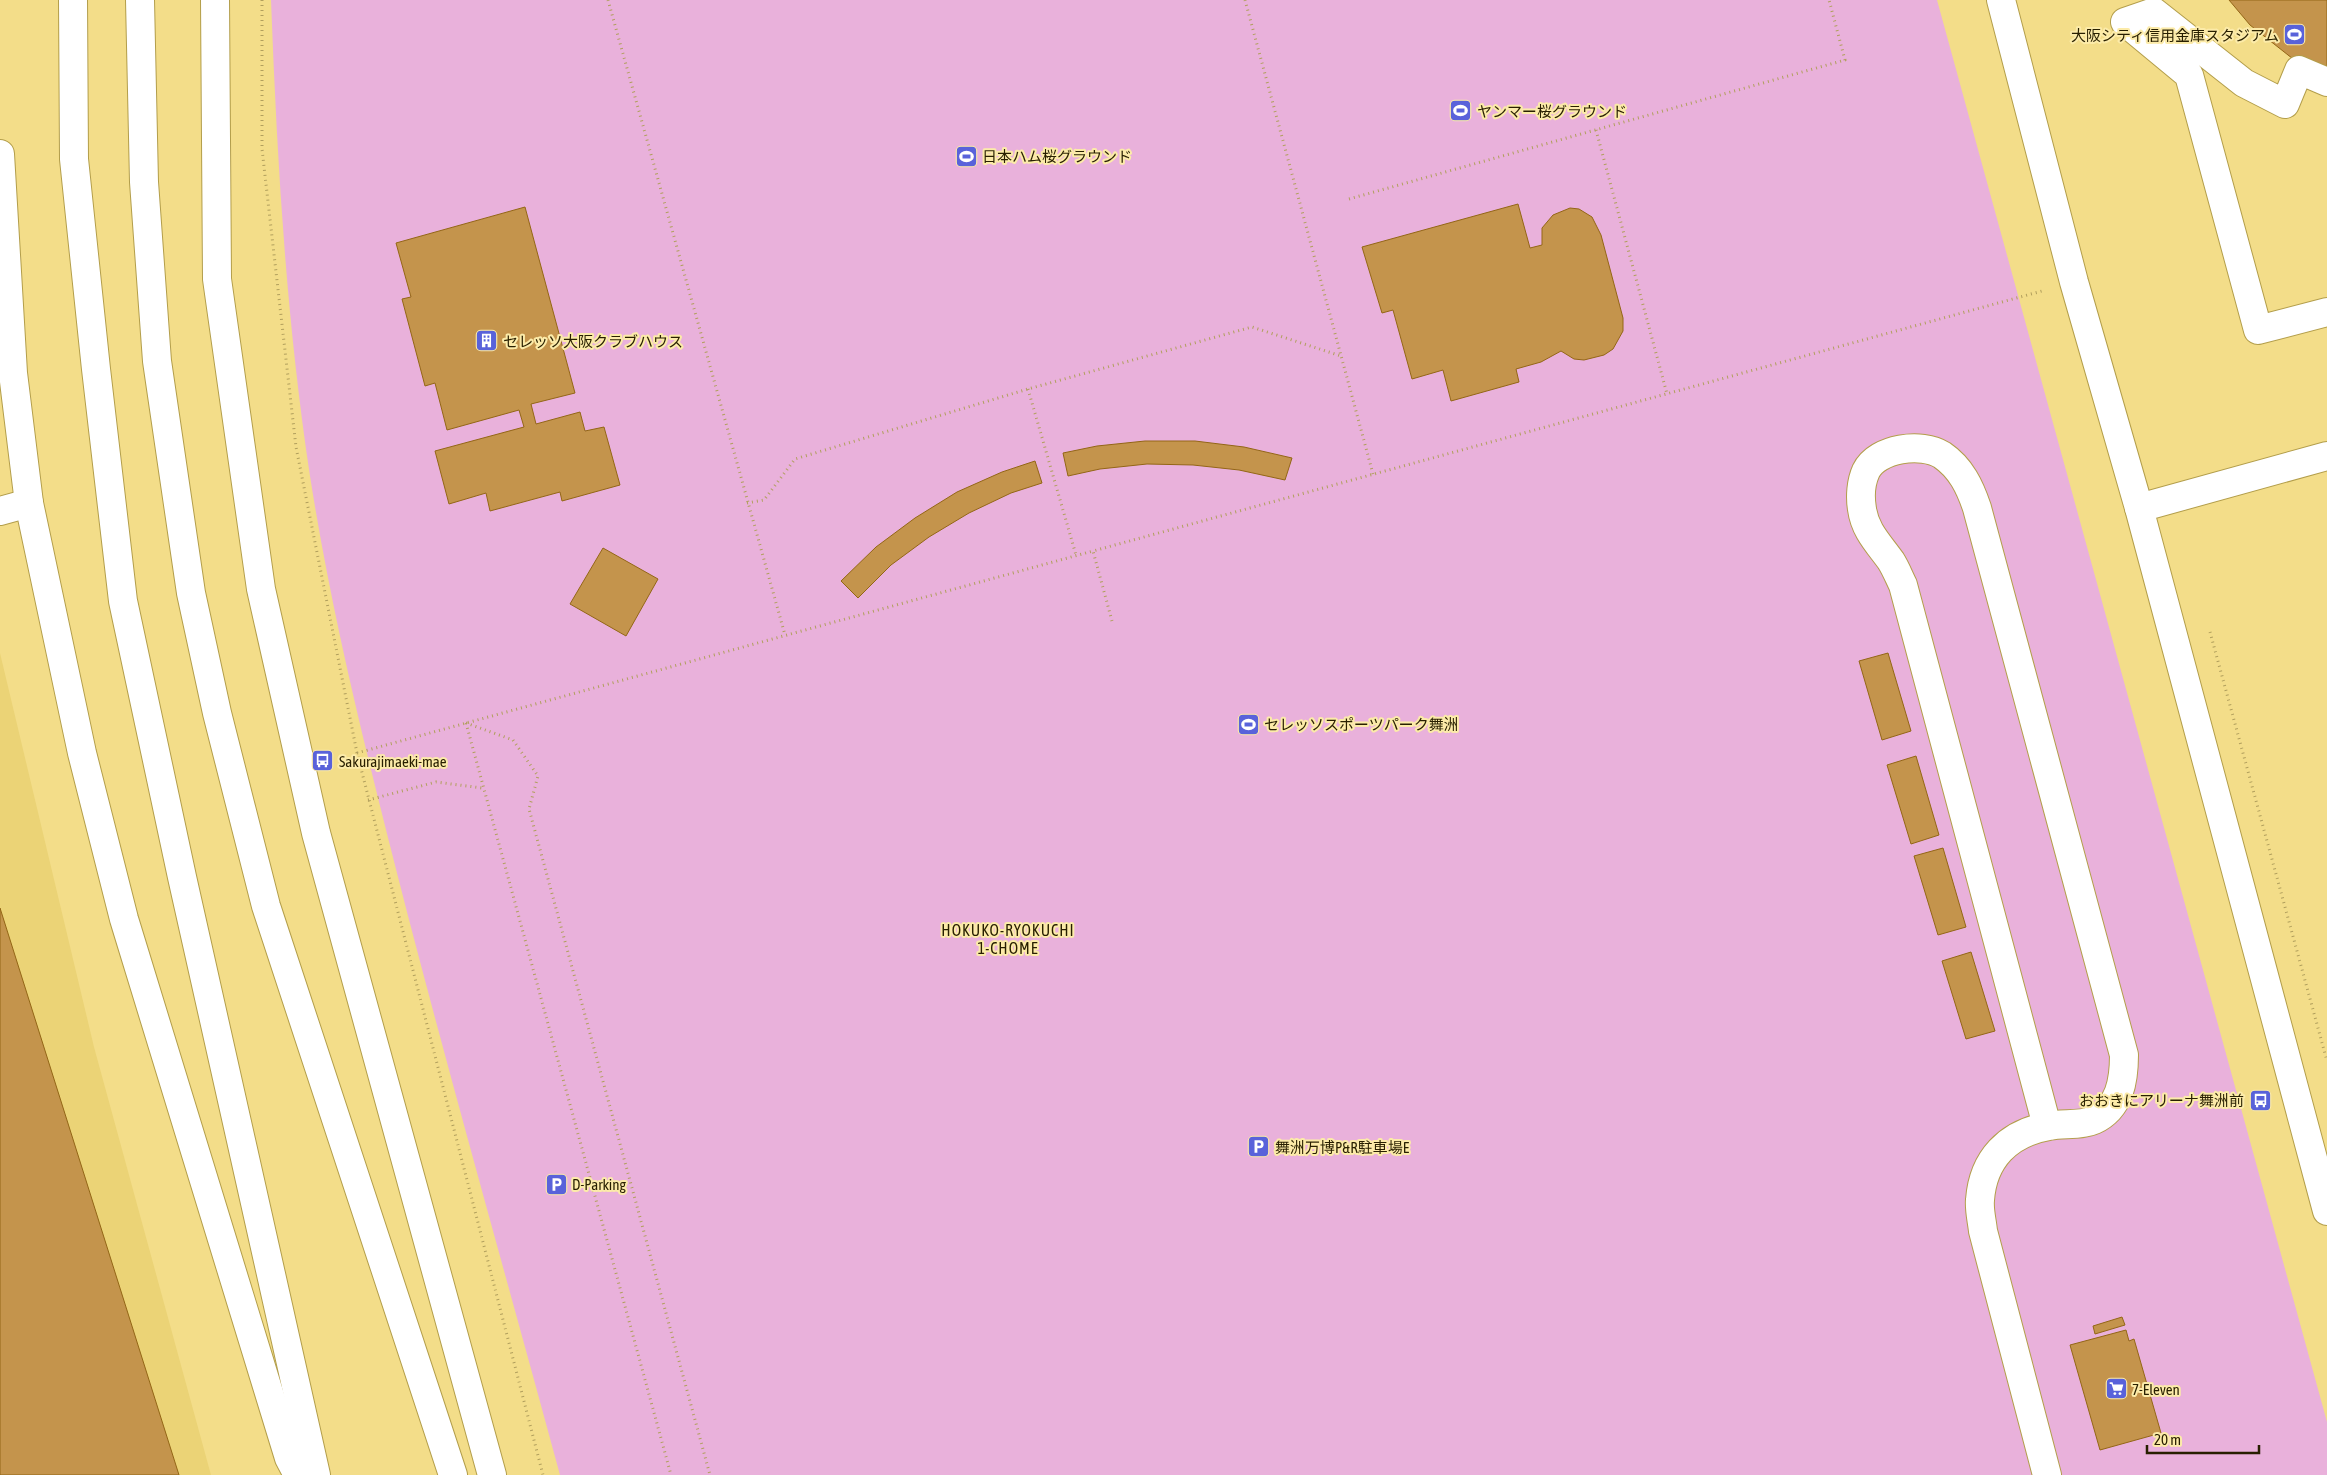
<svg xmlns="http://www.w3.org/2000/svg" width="2327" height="1475" viewBox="0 0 2327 1475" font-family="'Asap Condensed','Noto Sans JP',sans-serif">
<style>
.built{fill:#ebd376}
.green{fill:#e9b1db}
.building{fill:#c4944c;stroke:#936616}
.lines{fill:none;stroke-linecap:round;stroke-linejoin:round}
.minor-casing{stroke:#b39e4b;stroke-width:30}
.path{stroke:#b19f5d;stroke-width:3;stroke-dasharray:1 4;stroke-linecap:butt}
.minor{stroke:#fff;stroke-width:28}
.labels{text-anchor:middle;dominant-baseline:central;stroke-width:4;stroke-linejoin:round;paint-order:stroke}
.poi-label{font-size:15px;fill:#281f00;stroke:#fceba9;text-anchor:start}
.neighbourhood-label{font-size:16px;letter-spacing:1px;fill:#281f00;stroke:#fceba9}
</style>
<rect width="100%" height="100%" fill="#f3dd89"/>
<path class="built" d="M0 653 94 1047 211 1475H0Z"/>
<path class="green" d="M271 0H1937L2327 1422V1475H560C509 1287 456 1100 407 912 370 768 333 623 310 476 286 318 277 159 271 0Z"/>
<g class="building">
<path d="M2229 0H2327V79L2307 70 2250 25Z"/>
<path d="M1518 204 1530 248 1542 245V228L1553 215 1570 208 1579 209 1592 217 1601 235 1623 318V331L1613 349 1604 355 1584 360 1574 359 1561 351 1541 362 1516 369 1519 382 1451 401 1443 370 1412 379 1393 310 1382 313 1362 247Z"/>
<path d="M525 207 575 393 531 404 536 424 580 412 585 431 604 427 620 485 562 501 560 492 490 511 486 493 449 504 435 451 524 427 519 410 447 430 435 383 425 386 402 299 411 297 396 243Z"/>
<path d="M1145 441H1195L1244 447 1292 458 1285 480 1239 470 1193 465 1147 464 1100 469 1068 476 1063 453 1097 446Z"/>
<path d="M1035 461 1042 483 1011 493 969 513 929 537 891 565 858 598 841 581 876 547 915 518 957 492 1002 472Z"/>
<path d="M603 548 658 579 626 636 570 604Z"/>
<path d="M1888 653 1911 731 1882 740 1859 661Z"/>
<path d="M1916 756 1939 835 1911 844 1887 765Z"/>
<path d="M1943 848 1966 927 1938 935 1914 856Z"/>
<path d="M0 908 179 1475H0Z"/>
<path d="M1971 952 1995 1031 1966 1039 1942 961Z"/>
<path d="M2122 1317 2125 1325 2095 1334 2093 1326Z"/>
<path d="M2126 1330 2129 1341 2134 1339 2161 1433 2100 1450 2070 1345Z"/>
</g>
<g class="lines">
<defs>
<g id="minor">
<path d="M73 0 74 159 96 369 123 601 182 877 316 1475"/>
<path d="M140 0 144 182 157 361 191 593 217 713 266 906 453 1475"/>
<path d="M215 0 217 279 261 589 316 833 492 1475"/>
<path d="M2001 0 2074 282 2139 508 2327 1211"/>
<path d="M2327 82 2299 70 2285 104 2244 83 2154 12 2125 22 2189 75 2258 330 2327 312"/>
<path d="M0 154 13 373 29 503 82 753 124 919 289 1458 298 1475"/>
<path d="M2139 508 2327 456"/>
<path d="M0 511 29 503"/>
<path d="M2047 1126 1903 585C1899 577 1896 569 1891 561 1879 544 1865 531 1862 509 1860 497 1861 482 1866 471 1877 448 1922 442 1942 455 1961 468 1970 487 1977 508L2124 1055C2124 1080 2120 1108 2094 1120 2081 1126 2062 1123 2049 1126 2008 1133 1983 1159 1980 1200 1979 1210 1982 1221 1983 1231L2047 1475"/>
</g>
</defs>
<use href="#minor" class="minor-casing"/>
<g class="path">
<path d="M262 0V149L296 447 357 753 543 1475"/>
<path d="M608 0 785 635"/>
<path d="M1245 0 1373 474"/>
<path d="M1596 130 1667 394"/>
<path d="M1349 199 1845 60 1829 0"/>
<path d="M1028 389 1076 555"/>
<path d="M747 503 764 500 795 459 1028 389 1252 327 1341 356"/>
<path d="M1112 621 1093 551 2042 291"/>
<path d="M2210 632 2327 1061"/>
<path d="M466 723 513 740 538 776 529 809 710 1475"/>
<path d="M466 723 671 1475"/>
<path d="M357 753 1093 551"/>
<path d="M368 800 436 782 482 788"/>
</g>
<use href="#minor" class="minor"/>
</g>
<defs>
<symbol id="stadium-square" viewBox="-11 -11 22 22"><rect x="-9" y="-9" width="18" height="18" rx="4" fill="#5962da" stroke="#fceba9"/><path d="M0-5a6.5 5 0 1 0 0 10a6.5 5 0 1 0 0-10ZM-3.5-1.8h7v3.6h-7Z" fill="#fff"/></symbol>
<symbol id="building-square" viewBox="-11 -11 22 22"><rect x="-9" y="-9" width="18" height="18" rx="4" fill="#5962da" stroke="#fceba9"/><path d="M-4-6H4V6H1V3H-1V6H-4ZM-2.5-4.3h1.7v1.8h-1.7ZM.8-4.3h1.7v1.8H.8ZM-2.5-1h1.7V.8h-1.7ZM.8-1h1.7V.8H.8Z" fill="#fff"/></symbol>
<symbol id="bus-square" viewBox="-11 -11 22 22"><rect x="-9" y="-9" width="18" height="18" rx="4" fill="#5962da" stroke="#fceba9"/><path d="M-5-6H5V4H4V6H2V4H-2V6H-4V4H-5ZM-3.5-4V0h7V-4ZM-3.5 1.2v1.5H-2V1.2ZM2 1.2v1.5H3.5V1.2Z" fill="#fff"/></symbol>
<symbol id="parking-square" viewBox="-11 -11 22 22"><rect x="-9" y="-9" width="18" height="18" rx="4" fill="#5962da" stroke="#fceba9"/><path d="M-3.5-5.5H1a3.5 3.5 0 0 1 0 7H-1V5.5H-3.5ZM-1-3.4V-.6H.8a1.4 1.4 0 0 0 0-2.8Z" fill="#fff"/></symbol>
<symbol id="supermarket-square" viewBox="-11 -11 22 22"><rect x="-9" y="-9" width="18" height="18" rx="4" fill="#5962da" stroke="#fceba9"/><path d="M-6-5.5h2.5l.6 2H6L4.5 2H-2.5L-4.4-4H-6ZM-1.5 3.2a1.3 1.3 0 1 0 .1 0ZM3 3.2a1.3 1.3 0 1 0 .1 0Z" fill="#fff"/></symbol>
</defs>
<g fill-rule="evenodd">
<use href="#stadium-square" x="2282" y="22" width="25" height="25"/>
<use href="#stadium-square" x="1448" y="98" width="25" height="25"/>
<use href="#stadium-square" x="954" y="144" width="25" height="25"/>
<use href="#building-square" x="474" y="328" width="25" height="25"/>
<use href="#stadium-square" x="1236" y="712" width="25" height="25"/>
<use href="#bus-square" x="310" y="748" width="25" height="25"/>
<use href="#bus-square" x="2248" y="1088" width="25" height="25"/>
<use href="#parking-square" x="1246" y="1134" width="25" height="25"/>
<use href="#parking-square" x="544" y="1172" width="25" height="25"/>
<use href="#supermarket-square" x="2104" y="1376" width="25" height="25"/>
</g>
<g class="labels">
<g class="poi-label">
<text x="2279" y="35" text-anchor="end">大阪シティ信用金庫スタジアム</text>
<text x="1477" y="111">ヤンマー桜グラウンド</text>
<text x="982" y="156">日本ハム桜グラウンド</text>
<text x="503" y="341">セレッソ大阪クラブハウス</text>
<text x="1264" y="724">セレッソスポーツパーク舞洲</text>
<text x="339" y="761">Sakurajimaeki-mae</text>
<text x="2244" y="1100" text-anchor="end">おおきにアリーナ舞洲前</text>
<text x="1275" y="1147">舞洲万博P&amp;R駐車場E</text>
<text x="572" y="1184">D-Parking</text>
<text x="2132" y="1389">7-Eleven</text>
</g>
<g class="neighbourhood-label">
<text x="1008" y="930">HOKUKO-RYOKUCHI<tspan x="1008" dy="18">1-CHOME</tspan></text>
</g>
</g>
<path d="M2147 1445v8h112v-8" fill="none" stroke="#281f00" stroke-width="2.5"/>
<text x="2154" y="1445" font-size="15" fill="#281f00" stroke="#fceba9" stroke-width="4" paint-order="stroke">20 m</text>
</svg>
